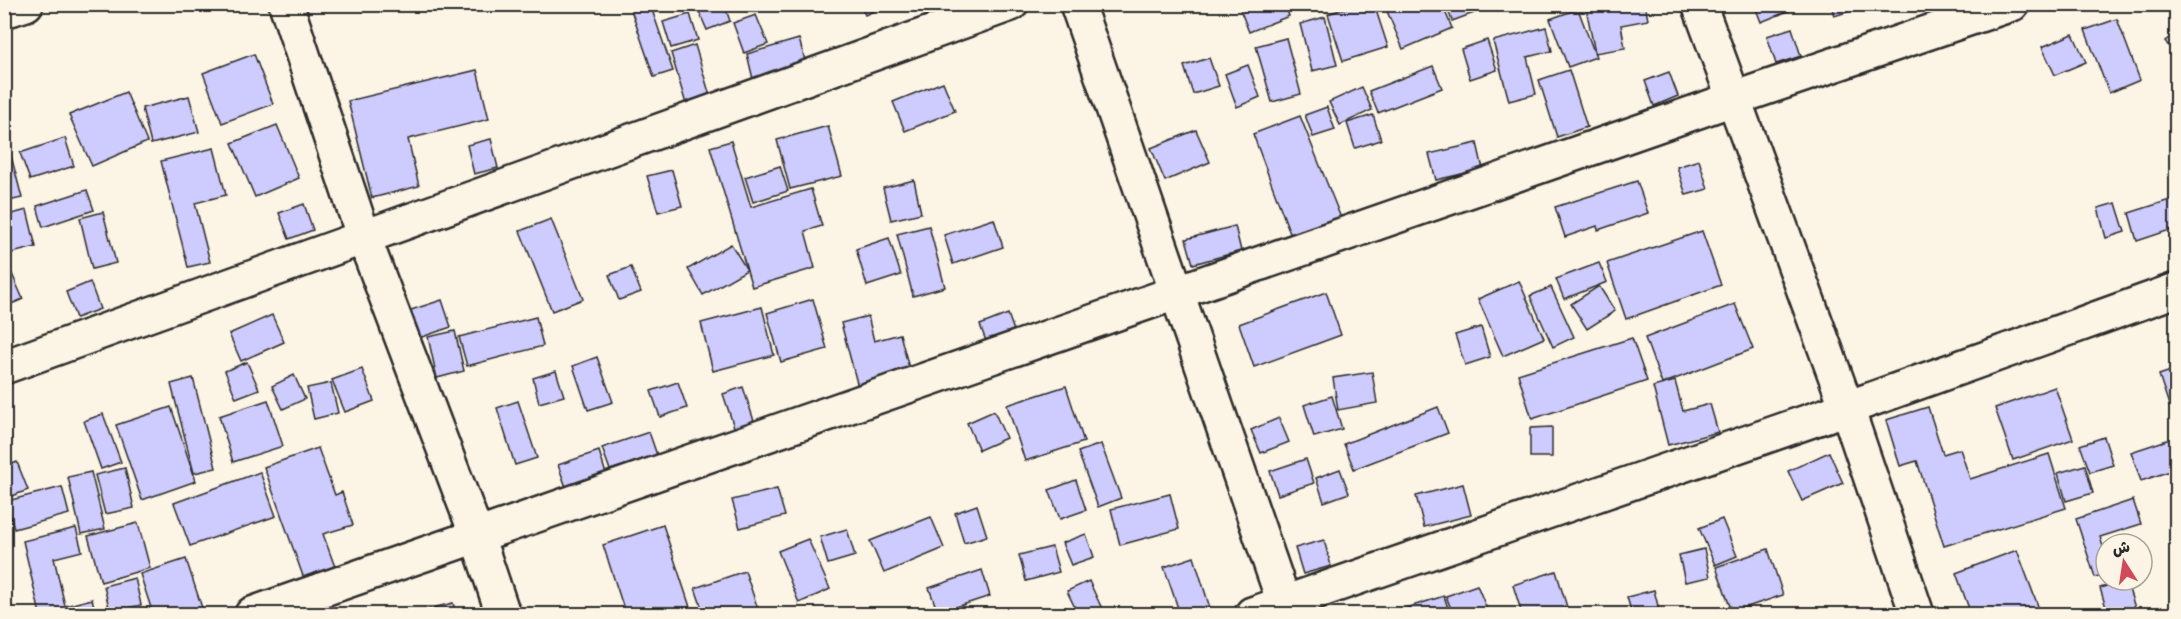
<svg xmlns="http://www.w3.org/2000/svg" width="2181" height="619" viewBox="0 0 2181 619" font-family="Delius,'Playpen Sans Arabic',sans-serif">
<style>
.building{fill:#cecbfe;stroke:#2b2b2b;stroke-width:1.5}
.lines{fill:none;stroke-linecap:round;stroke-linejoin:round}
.minor-casing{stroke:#2b2b2b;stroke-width:38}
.minor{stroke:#fcf5e5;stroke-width:33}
</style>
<rect width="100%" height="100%" fill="#fcf5e5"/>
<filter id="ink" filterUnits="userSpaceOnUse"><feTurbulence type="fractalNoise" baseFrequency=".0167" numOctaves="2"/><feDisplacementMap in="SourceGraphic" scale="12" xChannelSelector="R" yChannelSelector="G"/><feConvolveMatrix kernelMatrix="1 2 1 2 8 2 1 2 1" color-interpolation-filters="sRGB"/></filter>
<g filter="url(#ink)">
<g class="building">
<path d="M629 4H650L673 71 654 77Z"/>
<path d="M724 4 730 21 707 30 696 5Z"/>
<path d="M860 4H889L865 15Z"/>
<path d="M1238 4H1285L1289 16 1249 32Z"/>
<path d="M1357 4H1374L1388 47 1343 61 1328 14Z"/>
<path d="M1384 4H1442L1452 28 1403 49Z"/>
<path d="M1446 4H1472L1474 13 1452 21Z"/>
<path d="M1601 4H1645L1648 20 1621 25 1625 48 1595 53 1586 8Z"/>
<path d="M1754 4H1806L1761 22Z"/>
<path d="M1831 4H1856L1857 9 1834 16Z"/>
<path d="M1578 9 1596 57 1568 67 1550 19Z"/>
<path d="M690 14 698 40 671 48 663 22Z"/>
<path d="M756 15 768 44 744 53 733 23Z"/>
<path d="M1325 17 1337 65 1312 71 1300 24Z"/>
<path d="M2117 19 2140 80 2109 93 2085 30Z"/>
<path d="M1546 27 1552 51 1527 57 1536 94 1509 101 1493 41Z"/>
<path d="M1792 28 1801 56 1776 64 1767 36Z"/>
<path d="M2176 33V57L2165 41Z"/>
<path d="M2073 34 2086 62 2055 75 2042 47Z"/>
<path d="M1286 38 1301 94 1272 102 1256 46Z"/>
<path d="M799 39 806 64 753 79 747 54Z"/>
<path d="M1487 40 1497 70 1470 79 1461 49Z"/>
<path d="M695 45 710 96 686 104 671 53Z"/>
<path d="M254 54 273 104 222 123 203 73Z"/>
<path d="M1209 58 1219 86 1193 94 1184 66Z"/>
<path d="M1248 65 1260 97 1237 107 1225 74Z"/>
<path d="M1433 66 1442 88 1378 113 1369 91Z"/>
<path d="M477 70 489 119 408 139 419 186 372 198 348 101Z"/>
<path d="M1569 70 1587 127 1557 137 1539 80Z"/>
<path d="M1669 72 1678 96 1654 106 1645 81Z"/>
<path d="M943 82 955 111 905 131 893 102Z"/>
<path d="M1362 87 1372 110 1340 125 1329 102Z"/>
<path d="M126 92 147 142 92 166 69 115Z"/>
<path d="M189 96 199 132 151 144 142 108Z"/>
<path d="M1327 107 1335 130 1313 137 1305 115Z"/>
<path d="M1373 115 1381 140 1355 148 1347 123Z"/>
<path d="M1300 116 1341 218 1291 236 1253 134Z"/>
<path d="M277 125 299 178 255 197 232 143Z"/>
<path d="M828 126 842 176 790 189 777 140Z"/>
<path d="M1196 130 1210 162 1165 181 1151 148Z"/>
<path d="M65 138 74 166 30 180 20 153Z"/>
<path d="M491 139 498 168 474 174 467 145Z"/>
<path d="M731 141 751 207 811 189 822 226 805 231 815 268 752 287 710 147Z"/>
<path d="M1477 143 1483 169 1436 180 1429 154Z"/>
<path d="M9 148 22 198 4 202V149Z"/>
<path d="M214 148 226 195 195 203 210 262 188 267 161 161Z"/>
<path d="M1699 160 1708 189 1686 195 1677 167Z"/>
<path d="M780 166 788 191 753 202 745 177Z"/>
<path d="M672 170 682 206 658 212 647 176Z"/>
<path d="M914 180 921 213 891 220 883 188Z"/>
<path d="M1637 181 1648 213 1598 230 1597 226 1565 237 1555 207Z"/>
<path d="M87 190 94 210 43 227 37 206Z"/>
<path d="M2176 198V228L2137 241 2129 213Z"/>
<path d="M2116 203 2125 232 2106 238 2098 208Z"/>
<path d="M304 204 313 230 289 239 279 213Z"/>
<path d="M27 210 36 247 4 255V216Z"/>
<path d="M103 212 116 263 92 269 80 218Z"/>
<path d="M551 219 583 299 552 311 520 231Z"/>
<path d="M994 219 1003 247 953 264 944 235Z"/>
<path d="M929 226 945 287 913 296 897 234Z"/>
<path d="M1235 226 1241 251 1193 264 1186 239Z"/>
<path d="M1702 231 1721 285 1626 319 1607 263Z"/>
<path d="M889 238 901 275 867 286 856 249Z"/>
<path d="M731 244 747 270 703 295 688 269Z"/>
<path d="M1599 263 1607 282 1564 299 1556 279Z"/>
<path d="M9 267 23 299 4 307V268Z"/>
<path d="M631 267 641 292 619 300 609 275Z"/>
<path d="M1519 281 1544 338 1503 356 1478 299Z"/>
<path d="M90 282 100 309 76 318 66 292Z"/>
<path d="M1599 286 1615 311 1587 329 1571 304Z"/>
<path d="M1551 287 1574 337 1553 347 1530 296Z"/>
<path d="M1326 292 1341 335 1254 367 1239 324Z"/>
<path d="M813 299 827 349 781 362 767 313Z"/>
<path d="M442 300 451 327 419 338 411 310Z"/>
<path d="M1735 304 1753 349 1662 384 1645 338Z"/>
<path d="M762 307 774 355 713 371 701 323Z"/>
<path d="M1008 314 1017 339 989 349 980 325Z"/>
<path d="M272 315 284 342 241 361 229 334Z"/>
<path d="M868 316 874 341 900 334 910 372 858 387 841 323Z"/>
<path d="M536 317 543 346 467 366 459 337Z"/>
<path d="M1481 327 1490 357 1465 365 1455 335Z"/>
<path d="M455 331 464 371 437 378 428 337Z"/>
<path d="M1632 338 1647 381 1532 419 1518 374Z"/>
<path d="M597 357 613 402 588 410 573 366Z"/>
<path d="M247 362 259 389 236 398 225 371Z"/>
<path d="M362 369 374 401 345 412 332 380Z"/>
<path d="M2176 369V426L2159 375Z"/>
<path d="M556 371 564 396 539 403 533 378Z"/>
<path d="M1372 372 1377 403 1338 410 1333 378Z"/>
<path d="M294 375 305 399 283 409 272 386Z"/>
<path d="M193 378 216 468 194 473 171 384Z"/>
<path d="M1675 381 1683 411 1710 404 1718 432 1668 445 1653 387Z"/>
<path d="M678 382 687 408 660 417 651 391Z"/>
<path d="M331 383 338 413 314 419 307 388Z"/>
<path d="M1066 386 1084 442 1025 461 1007 405Z"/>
<path d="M743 387 755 424 735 430 723 394Z"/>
<path d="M2055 387 2073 439 2013 460 1995 408Z"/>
<path d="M1332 396 1342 429 1314 437 1304 405Z"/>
<path d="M268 400 283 446 233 462 219 416Z"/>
<path d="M518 401 537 458 515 465 497 408Z"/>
<path d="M171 407 196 481 142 500 116 425Z"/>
<path d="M1438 407 1448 433 1354 469 1344 444Z"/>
<path d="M1928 407 1943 454 1960 449 1970 479 2049 454 2066 508 1944 546 1917 461 1900 466 1886 420Z"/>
<path d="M994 411 1006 438 979 450 967 423Z"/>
<path d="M103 414 121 462 101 469 84 421Z"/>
<path d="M1279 418 1289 442 1261 453 1251 430Z"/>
<path d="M1552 427V457H1530V428Z"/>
<path d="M649 432 657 455 610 470 602 448Z"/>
<path d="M2104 437 2113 465 2090 472 2080 445Z"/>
<path d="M2176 437V469L2141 481 2131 452Z"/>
<path d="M1101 444 1121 498 1098 507 1078 452Z"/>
<path d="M318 448 335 495 342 492 353 525 323 534 339 578 308 590 264 467Z"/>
<path d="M599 451 606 474 566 487 558 465Z"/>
<path d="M1829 452 1843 483 1802 501 1788 471Z"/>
<path d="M1306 459 1314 483 1278 495 1270 471Z"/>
<path d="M17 462 28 490 4 499V467Z"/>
<path d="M2085 465 2093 493 2066 501 2058 473Z"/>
<path d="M125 468 134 508 105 514 95 475Z"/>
<path d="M1340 469 1349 493 1324 502 1316 478Z"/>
<path d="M91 472 105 529 81 534 68 477Z"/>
<path d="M260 472 276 516 190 546 174 503Z"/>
<path d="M1076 480 1086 510 1060 519 1049 490Z"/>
<path d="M1463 484 1471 515 1424 527 1416 496Z"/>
<path d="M62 487 69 514 14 529 7 501Z"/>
<path d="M777 489 785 516 740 528 732 500Z"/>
<path d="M1170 494 1179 529 1120 545 1111 509Z"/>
<path d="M2133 500 2141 524 2100 537 2106 556V574L2095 577 2076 519Z"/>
<path d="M977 505 987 536 964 543 955 513Z"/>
<path d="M931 517 944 548 884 573 870 541Z"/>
<path d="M1722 519 1737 556 1715 565 1699 528Z"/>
<path d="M138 523 150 568 101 582 88 536Z"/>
<path d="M663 525 690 607 666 614H608L624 609 603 545Z"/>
<path d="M76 528 82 551 54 558 65 606 92 599 96 614H40L23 541Z"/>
<path d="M847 529 855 556 828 564 820 537Z"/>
<path d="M1086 534 1094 557 1071 565 1062 543Z"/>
<path d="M808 539 830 589 799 603 778 551Z"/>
<path d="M1324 540 1331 566 1303 574 1295 548Z"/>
<path d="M1052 547 1059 572 1026 581 1019 555Z"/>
<path d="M1704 549 1710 577 1685 582 1679 555Z"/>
<path d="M1768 549 1783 595 1732 612 1716 567Z"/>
<path d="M2017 550 2041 614H1971L1956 573Z"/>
<path d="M1194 557 1210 608 1192 614H1180L1164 567Z"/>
<path d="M186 559 204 614H153L140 574Z"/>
<path d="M982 570 990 596 938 613 929 588Z"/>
<path d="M745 571 759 612 751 614H704L695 588Z"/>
<path d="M1556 571 1567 607 1549 614H1522L1513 585Z"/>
<path d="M135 578 141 605 110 612 104 586Z"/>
<path d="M2126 580 2137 614H2108L2100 588Z"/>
<path d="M1089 581 1104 613 1101 614H1078L1067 591Z"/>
<path d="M1477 585 1489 614H1453L1446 596Z"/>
<path d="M1654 590 1660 614H1632L1627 597Z"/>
<path d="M1444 596 1450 614H1402L1400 610Z"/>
<path d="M453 603 456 614H408Z"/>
</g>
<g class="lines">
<defs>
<g id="minor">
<path d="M286 4 364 238 477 536 503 614"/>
<path d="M1077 4 1288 614"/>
<path d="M1699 4 1847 408 1917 614"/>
<path d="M4 11 26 4"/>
<path d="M4 367 1011 4"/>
<path d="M252 614 1733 99 2012 4"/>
<path d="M1252 614 1847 408 2176 290"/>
</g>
</defs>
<use href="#minor" class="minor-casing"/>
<use href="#minor" class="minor"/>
</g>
</g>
<rect width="2181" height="619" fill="none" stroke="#fcf5e5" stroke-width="24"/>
<rect x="12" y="12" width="2157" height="595" fill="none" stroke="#2b2b2b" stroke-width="2" filter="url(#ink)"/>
<g transform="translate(2124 562) rotate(348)"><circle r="28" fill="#fcf5e5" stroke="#a8a49b" stroke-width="1.5"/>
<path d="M0-4.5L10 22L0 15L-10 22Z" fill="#d1495b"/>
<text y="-9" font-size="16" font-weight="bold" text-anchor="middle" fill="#2b2b2b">ش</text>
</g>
</svg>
